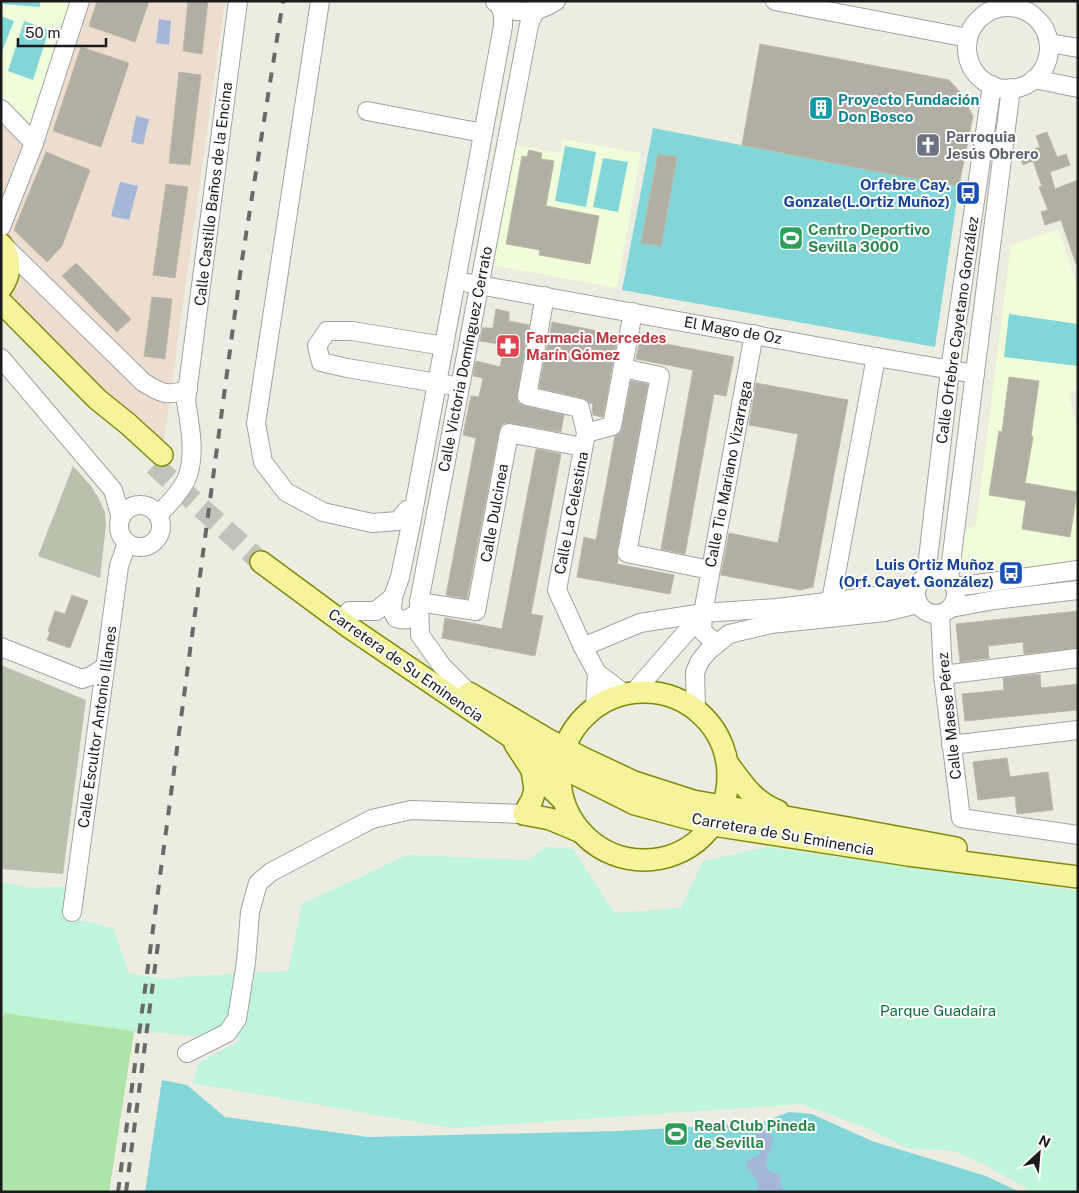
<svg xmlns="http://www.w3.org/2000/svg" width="1079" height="1193" viewBox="0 0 1079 1193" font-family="'Public Sans',sans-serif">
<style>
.commercial{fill:#edddd1}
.education{fill:#effdda}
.construction{fill:#b9c0ae}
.grass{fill:#aee4a9}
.park{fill:#bff5d9}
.pitch{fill:#83d6d8}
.water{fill:#a4b7d8}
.building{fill:#b1afa4;stroke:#bdb9a5}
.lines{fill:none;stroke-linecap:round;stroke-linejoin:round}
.major-tunnel{stroke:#c2c2b9;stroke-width:21;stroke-dasharray:21 11;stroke-linecap:butt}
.minor-casing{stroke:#a2a2a2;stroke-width:20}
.major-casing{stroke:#818a08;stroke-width:24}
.minor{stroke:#fff;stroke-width:18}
.major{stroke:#f6f39d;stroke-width:21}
.rail{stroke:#696969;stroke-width:4;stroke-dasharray:10 10;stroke-linecap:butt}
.labels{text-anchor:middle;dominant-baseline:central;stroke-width:4;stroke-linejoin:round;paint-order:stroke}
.culture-label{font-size:15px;font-weight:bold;fill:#0d838f;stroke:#fff;text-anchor:start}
.worship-label{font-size:15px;font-weight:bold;fill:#5b616d;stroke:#fff;text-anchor:start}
.transit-label{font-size:15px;font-weight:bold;fill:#164399;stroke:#fff;text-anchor:end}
.street-label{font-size:15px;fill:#1b1b1b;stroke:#fff}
.leisure-label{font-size:15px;font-weight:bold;fill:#27864d;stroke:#fff;text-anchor:start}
.health-label{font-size:15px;font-weight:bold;fill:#be3a42;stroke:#fff;text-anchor:start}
.park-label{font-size:15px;fill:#117240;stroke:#fff}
</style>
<rect width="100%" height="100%" fill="#ecece1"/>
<path class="commercial" d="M1 1H225L162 455 1 302Z"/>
<g class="education">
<path d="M1 1H70L29 129 1 100Z"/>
<path d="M563 139 641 153 617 288 492 265 514 145 560 153Z"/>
<path d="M1059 229 1078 289V389L1069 393 1078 434V560L984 573 962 566 964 531 976 524 1011 245Z"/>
</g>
<g class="construction">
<path d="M73 466 91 486 99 499 105 512 106 525 100 578 38 556Z"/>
<path d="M1 665 86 700 63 874 1 869Z"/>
</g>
<path class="grass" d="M4 1013 134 1031 109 1192H1V1023Z"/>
<path class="park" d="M545 847 573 849 614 913 681 908 703 861 767 847 1078 891V1192H1033L984 1164 954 1151 907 1148 865 1127 801 1104 452 1128 193 1083 198 1063 243 1039 134 1031 4 1013 1 1012V882L32 888 69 886 66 917 113 928 129 973 163 979 196 976 288 971 302 904 407 855 529 860Z"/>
<g class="pitch">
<path d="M3 1H40V7L3 4Z"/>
<path d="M1 16 14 21 1 54Z"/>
<path d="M24 21 49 30 33 80 8 71Z"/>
<path d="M653 128 884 173 959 186 935 347 622 290Z"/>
<path d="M565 146 596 152 586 207 555 201Z"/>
<path d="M603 158 628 162 618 212 593 207Z"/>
<path d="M1009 314 1078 324V366L1004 357Z"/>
<path d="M162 1080 187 1085 225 1117 368 1137 619 1131 761 1123 789 1112 812 1114 872 1141 986 1176 1020 1192H145Z"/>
</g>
<g class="water">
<path d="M159 19 171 21 169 45 156 43Z"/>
<path d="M136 116 149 119 143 145 131 142Z"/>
<path d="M120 182 138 186 129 220 111 216Z"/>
<path d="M761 1129 767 1131 773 1138C773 1139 773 1145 772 1146 769 1155 763 1160 768 1170L780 1175 781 1187 790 1192H756C765 1176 738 1171 749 1160 751 1158 757 1157 759 1155 762 1144 749 1137 761 1129Z"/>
</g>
<g class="building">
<path d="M97 1H149L135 42 89 26Z"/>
<path d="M188 1H208L202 54 183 51Z"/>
<path d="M760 44 949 80 960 92 973 116 959 186 884 173 742 145Z"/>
<path d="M81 47 129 63 101 147 53 131Z"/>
<path d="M179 72 201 75 190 165 169 163Z"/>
<path d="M1047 132 1057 157 1066 154 1070 165 1050 172 1055 189 1078 180V264H1076L1061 220 1045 225 1041 212 1048 210 1039 187 1042 186 1033 161 1023 165 1019 154 1040 147 1036 136Z"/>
<path d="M529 150 542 153 541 159 554 161 546 206 599 216 590 264 539 255 540 250 506 244 522 156 527 157Z"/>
<path d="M46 152 90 170 62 246 47 262 14 230Z"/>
<path d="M658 154 677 157 661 246 641 243Z"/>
<path d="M166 184 188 187 175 278 153 275Z"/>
<path d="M76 263 131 319 117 332 62 276Z"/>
<path d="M152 297 172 299 165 359 144 356Z"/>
<path d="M496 309 509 312V321L529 325 517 394V400L520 404 525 406 564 415 561 432 511 423H504L501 426 499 431 467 599 446 595 476 438 463 435 471 396 479 397 483 378 473 376 476 361 500 367 505 345 480 341 482 328H493Z"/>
<path d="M552 322 618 335 603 417 593 415 592 411 593 404 589 403 587 400 583 398 539 388Z"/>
<path d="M640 339 734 357 726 396 714 394 685 554 661 549 693 370 636 359Z"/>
<path d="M1009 377 1039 381 1031 436 1033 437 1025 483 1077 492 1070 537 1022 529 1026 501 989 495 999 431 1002 432Z"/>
<path d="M631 381 648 384 617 551 618 559 617 564 674 575 670 594 577 577 584 537 596 540 615 436 620 433 622 428Z"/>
<path d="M756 383 848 400 813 587 800 590 721 575 729 533 778 543 798 434 749 425Z"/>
<path d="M536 449 561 454 531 614 543 616 535 656 442 638 445 618 502 629Z"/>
<path d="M72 595 88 601 70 648 47 640 50 632 48 631 55 611 65 614Z"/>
<path d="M1078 611V648L1024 654 1023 642 988 646 989 658 960 662 956 624Z"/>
<path d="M1040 674 1041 688 1078 684V710L965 721 962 694 1004 690 1003 678Z"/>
<path d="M1007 758 1010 777 1048 772 1053 810 1017 814 1015 796 978 800 973 762Z"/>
</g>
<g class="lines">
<path class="major-tunnel" d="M154 465 261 562"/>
<defs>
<g id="minor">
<path d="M320 1 256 423 263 462 286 492 323 512 372 523 398 521 407 510"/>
<path d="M775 1 968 38"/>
<path d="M495 2C515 16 536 14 556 1"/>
<circle cx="1008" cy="48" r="41"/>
<path d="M1049 43 1078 48"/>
<path d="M1034 79 1078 88"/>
<path d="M1 109 34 143"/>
<path d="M367 111 483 133"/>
<path d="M1 227 34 143 80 1"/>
<path d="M2 244 143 382C160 393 169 398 188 388"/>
<path d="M468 283 876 357 975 374"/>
<path d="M545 296 527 396 580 408 586 433 557 590 583 647 597 673 625 694"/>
<path d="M444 346 352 331H327L317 346 321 362 347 368 449 385"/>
<path d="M1 358 113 490 121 518"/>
<path d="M623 368 660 376 627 553 710 570"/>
<path d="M586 433 612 426 633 312"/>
<circle cx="140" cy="526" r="21"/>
<path d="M158 515C167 506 182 490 187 478 196 454 190 426 186 401L238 1"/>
<circle cx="936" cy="594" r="20"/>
<path d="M926 576 950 370 992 85"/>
<path d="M949 578 1011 88"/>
<path d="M955 587 1078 570"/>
<path d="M393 597 392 610 396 618C406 622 411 618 419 611"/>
<path d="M831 601 876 357"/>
<path d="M419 602 476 611 509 433 583 447"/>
<path d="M951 608 994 600 1078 590"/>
<path d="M349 611H376L393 597 400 577 411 524 503 26V14L500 6"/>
<path d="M940 614 943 675 961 818 1078 835"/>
<path d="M716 643 702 631 703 613 754 334"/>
<path d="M1 647 82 679 91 676 105 667"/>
<path d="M583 647 640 623 703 613 777 608 884 595 916 589"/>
<path d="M943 675 1078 658"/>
<path d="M634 692 703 613"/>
<path d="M469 693 442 666 420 635 419 602 529 25 532 17 536 11"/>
<path d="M595 707 597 673"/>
<path d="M696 709 695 672 700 661 708 651 729 634 771 624 885 612 918 604"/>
<path d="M951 745 1078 730"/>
<path d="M72 912 119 566 127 543"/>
<path d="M187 1053 227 1033 237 1019 246 962 250 912 258 883 271 872 372 819 411 810 524 814"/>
</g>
<g id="major">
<path d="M1 244C11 258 12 274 1 288"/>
<path d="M1 302 97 399 128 424 162 455"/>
<path d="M261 562 349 627 539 756 635 804 713 825 908 855 1078 877"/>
<circle cx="644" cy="776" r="84"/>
<path d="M469 693 547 739 583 758 634 782 693 801 848 828 956 848"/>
<path d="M515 744 532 770 562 799"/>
<path d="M728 764C743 784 754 802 778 811"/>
<path d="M524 814 550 819 581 832"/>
<path d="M524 814 532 800 535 790 532 770"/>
</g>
</defs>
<use href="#minor" class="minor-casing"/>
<use href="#major" class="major-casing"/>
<use href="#minor" class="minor"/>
<use href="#major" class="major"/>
<g class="rail">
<path d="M118 1192 242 260 283 1"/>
<path d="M126 1192 159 936"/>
</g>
</g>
<defs>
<symbol id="building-square" viewBox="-11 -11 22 22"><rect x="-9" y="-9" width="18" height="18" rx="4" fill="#0f9aa8" stroke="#fff"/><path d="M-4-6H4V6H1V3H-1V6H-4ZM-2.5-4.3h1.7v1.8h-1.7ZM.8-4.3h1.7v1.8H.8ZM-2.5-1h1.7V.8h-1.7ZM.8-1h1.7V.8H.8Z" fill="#fff"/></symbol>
<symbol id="church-square" viewBox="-11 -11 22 22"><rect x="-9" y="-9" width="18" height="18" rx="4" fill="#6b7280" stroke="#fff"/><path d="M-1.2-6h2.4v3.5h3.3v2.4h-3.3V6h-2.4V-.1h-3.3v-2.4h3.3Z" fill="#fff"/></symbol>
<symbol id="bus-square" viewBox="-11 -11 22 22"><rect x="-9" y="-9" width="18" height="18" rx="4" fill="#1a4fb4" stroke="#fff"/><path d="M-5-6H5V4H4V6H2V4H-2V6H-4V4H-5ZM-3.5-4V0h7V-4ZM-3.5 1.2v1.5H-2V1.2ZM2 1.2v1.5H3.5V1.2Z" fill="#fff"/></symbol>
<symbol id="stadium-square" viewBox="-11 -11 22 22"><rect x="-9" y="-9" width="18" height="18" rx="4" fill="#2e9e5b" stroke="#fff"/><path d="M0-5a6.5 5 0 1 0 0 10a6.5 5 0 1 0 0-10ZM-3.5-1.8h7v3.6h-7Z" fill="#fff"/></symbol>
<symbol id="pharmacy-square" viewBox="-11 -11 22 22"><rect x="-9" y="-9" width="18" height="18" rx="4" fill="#e0444e" stroke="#fff"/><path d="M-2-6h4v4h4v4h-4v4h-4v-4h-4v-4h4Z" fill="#fff"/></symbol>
</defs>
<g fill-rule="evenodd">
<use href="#building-square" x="807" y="94" width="28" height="28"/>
<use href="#church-square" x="914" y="131" width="28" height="28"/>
<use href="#bus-square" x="954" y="179" width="28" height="28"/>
<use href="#stadium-square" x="777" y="224" width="28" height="28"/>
<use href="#pharmacy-square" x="494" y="332" width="28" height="28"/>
<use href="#bus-square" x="997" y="559" width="28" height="28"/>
<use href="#stadium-square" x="662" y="1120" width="28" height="28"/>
</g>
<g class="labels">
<g class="culture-label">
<text x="838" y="99">Proyecto Fundación<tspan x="838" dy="17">Don Bosco</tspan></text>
</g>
<g class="worship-label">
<text x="946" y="136">Parroquia<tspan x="946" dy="17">Jesús Obrero</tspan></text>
</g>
<g class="transit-label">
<text x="950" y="184">Orfebre Cay.<tspan x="950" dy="17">Gonzale(L.Ortiz Muñoz)</tspan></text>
<text x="994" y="564">Luis Ortiz Muñoz<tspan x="994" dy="17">(Orf. Cayet. González)</tspan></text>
</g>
<g class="street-label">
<text transform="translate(213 194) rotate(-83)">Calle Castillo Baños de la Encina</text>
<text transform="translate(733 330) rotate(10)">El Mago de Oz</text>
<text transform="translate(957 330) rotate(-82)">Calle Orfebre Cayetano González</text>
<text transform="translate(465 359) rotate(-79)">Calle Victoria Domínguez Cerrato</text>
<text transform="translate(728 474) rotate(-79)">Calle Tio Mariano Vizarraga</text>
<text transform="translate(494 513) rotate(-80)">Calle Dulcinea</text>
<text transform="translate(571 513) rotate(-79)">Calle La Celestina</text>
<text transform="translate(406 665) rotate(35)">Carretera de Su Eminencia</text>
<text transform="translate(949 716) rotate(-96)">Calle Maese Pérez</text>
<text transform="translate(97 727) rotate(-82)">Calle Escultor Antonio Illanes</text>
<text transform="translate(783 834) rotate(10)">Carretera de Su Eminencia</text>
</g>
<g class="leisure-label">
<text x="808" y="229">Centro Deportivo<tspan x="808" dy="17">Sevilla 3000</tspan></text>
<text x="694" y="1125">Real Club Pineda<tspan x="694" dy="17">de Sevilla</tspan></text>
</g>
<g class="health-label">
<text x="526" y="337">Farmacia Mercedes<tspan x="526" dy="17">Marín Gómez</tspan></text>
</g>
<g class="park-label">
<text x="938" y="1010">Parque Guadaíra</text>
</g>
</g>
<rect width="1079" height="1193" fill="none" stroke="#1b1b1b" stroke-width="5"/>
<g transform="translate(1039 1153) rotate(26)" stroke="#ffffff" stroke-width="4" paint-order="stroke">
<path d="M0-4L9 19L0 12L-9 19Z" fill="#1b1b1b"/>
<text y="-8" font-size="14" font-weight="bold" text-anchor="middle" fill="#1b1b1b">N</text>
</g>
<path d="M18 38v8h88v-8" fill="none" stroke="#1b1b1b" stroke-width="2.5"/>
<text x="25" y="38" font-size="15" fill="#1b1b1b" stroke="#ffffff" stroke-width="4" paint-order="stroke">50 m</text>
</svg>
